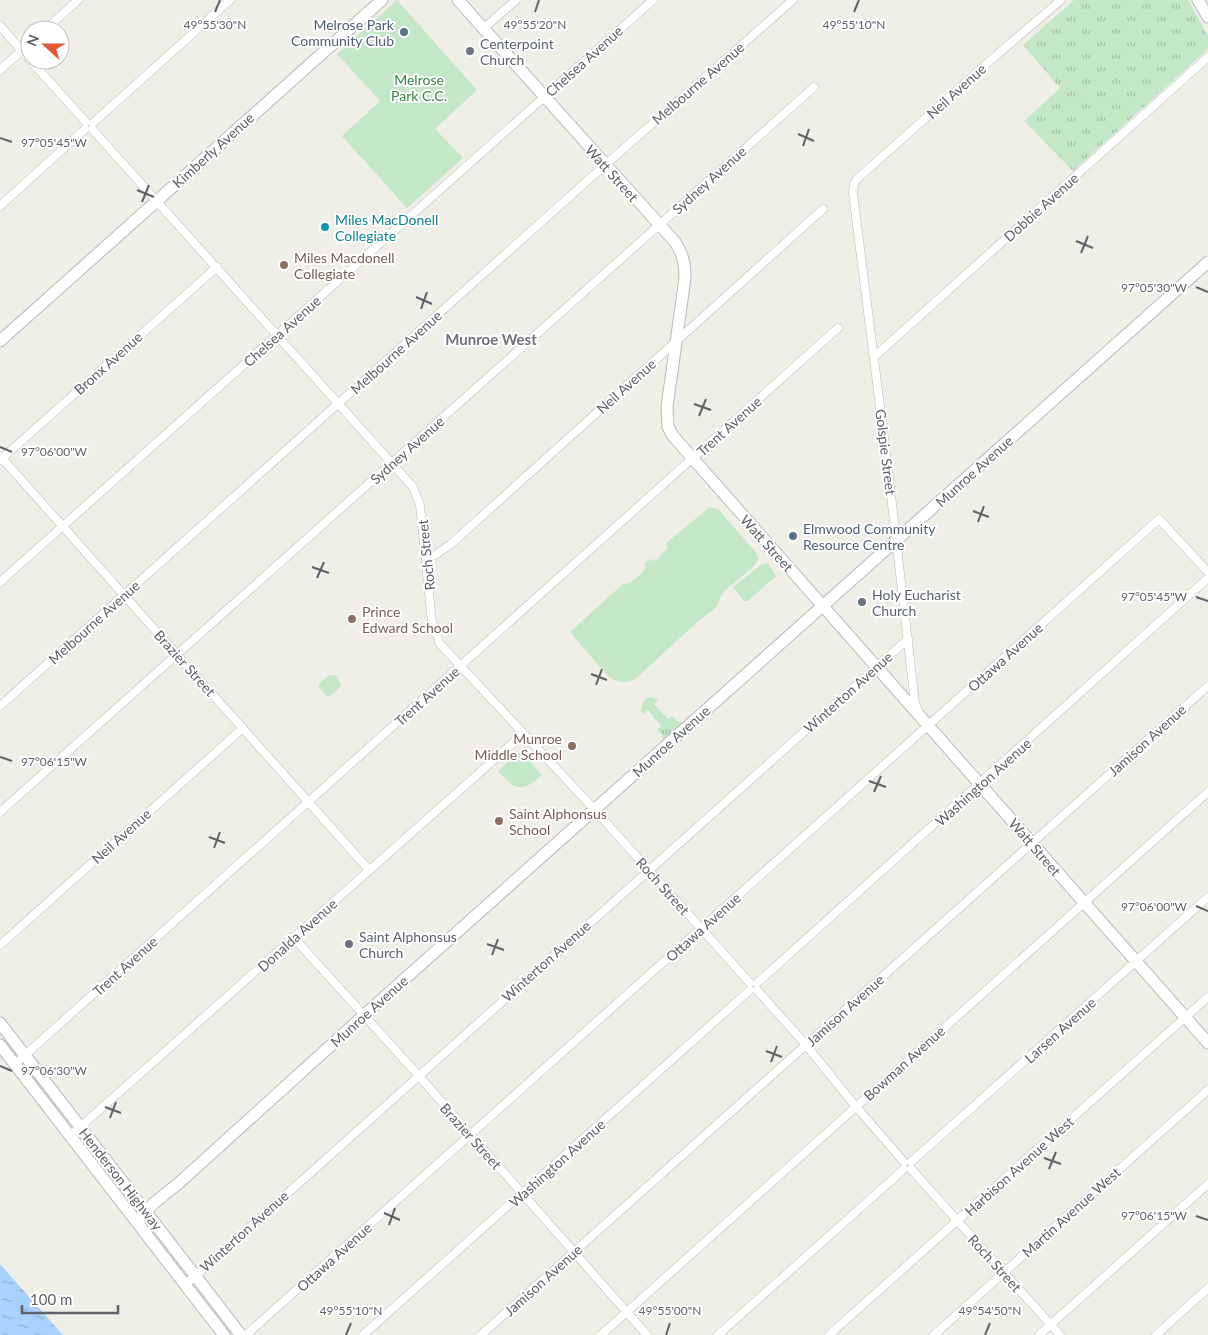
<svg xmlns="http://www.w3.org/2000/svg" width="1208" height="1335" viewBox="0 0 1208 1335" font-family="Lato,sans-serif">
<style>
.grass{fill:url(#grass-tufts)}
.park{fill:#c4e7c7}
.water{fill:url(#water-ripples)}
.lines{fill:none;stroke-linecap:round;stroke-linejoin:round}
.street-casing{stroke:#b7b8bd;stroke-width:9}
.secondary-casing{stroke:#b8bac0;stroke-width:13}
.street{stroke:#fff;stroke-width:8}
.secondary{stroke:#fff;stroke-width:11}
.ticks{fill:none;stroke:#5e6167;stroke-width:2}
.service-dot{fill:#5c6f8a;stroke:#fff;stroke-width:2}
.worship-dot{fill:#6b7280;stroke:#fff;stroke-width:2}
.culture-dot{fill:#0f9aa8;stroke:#fff;stroke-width:2}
.education-dot{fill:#8d6e63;stroke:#fff;stroke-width:2}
.labels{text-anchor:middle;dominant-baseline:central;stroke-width:4;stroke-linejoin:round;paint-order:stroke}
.service-label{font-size:14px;fill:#4e5e75;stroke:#fff;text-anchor:end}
.worship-label{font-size:14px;fill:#5b616d;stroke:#fff;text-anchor:start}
.street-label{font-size:14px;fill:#5e6167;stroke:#fff}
.park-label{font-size:14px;fill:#378541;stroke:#fff}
.culture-label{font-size:14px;fill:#0d838f;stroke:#fff;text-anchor:start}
.education-label{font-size:14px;fill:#785e54;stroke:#fff;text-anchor:start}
.neighbourhood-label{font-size:15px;font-weight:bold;fill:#6f7379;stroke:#fff}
.ticks-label{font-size:12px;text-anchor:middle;fill:#5e6167;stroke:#fff;stroke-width:4;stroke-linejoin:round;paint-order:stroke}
</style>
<defs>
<pattern id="grass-tufts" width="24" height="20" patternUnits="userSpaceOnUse" patternTransform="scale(1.25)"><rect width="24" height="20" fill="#c4e7c7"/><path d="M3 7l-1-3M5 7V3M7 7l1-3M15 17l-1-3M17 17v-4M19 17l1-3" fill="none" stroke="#a2bfa5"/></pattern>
<pattern id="water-ripples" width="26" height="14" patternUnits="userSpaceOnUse" patternTransform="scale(1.25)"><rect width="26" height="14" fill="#a9d1fe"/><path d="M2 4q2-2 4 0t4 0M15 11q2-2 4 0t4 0" fill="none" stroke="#8dadd1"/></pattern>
</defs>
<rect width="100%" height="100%" fill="#f0efe7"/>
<g class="grass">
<path d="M1074 0H1188L1208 36V49L1073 171 1024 121 1060 88 1023 45Z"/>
<path d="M651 697 658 700 654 704 668 719 672 716 679 722 685 723 663 743 662 735 657 730 661 726 648 710 643 714 641 711 644 700Z"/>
</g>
<g class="park">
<path d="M397 0 477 90 435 129 463 158 407 208 342 136 380 101 337 54Z"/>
<path d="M710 507 718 509 754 550 758 556V560L753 567 724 591 716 608 703 617 634 680C624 684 618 682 609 677L570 632 623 584C632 584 640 575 646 568L645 563 650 559 655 561 668 548 666 543Z"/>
<path d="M768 563 776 576 748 601H744L733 587 761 565Z"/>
<path d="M329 675 337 676 341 686 330 696H327L319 687V684Z"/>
<path d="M521 751 542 775C522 793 516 791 498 771Z"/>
</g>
<path class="water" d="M0 1264 63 1335H0Z"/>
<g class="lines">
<defs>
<g id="street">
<path d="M0 26 30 60"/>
<path d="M484 28 516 0"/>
<path d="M45 30 78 0"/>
<path d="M30 60 86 122"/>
<path d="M0 70 30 43"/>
<path d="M93 123 230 0"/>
<path d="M92 129 413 487 420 505 432 622 440 644 594 809 750 983"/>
<path d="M0 206 85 129"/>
<path d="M874 357 1208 57"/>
<path d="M0 456 369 870"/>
<path d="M0 460 217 267"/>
<path d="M426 558 435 555 451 544 823 209"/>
<path d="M0 582 653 0"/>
<path d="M0 706 605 165 793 0"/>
<path d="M918 711 915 703 889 478 853 193 854 184 857 179 992 59 1061 0"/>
<path d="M0 812 814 87"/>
<path d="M294 938 418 1075 647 1335"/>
<path d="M0 945 243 728"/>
<path d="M757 983 1208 578"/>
<path d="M757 990 806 1045 852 1102 904 1162"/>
<path d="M15 1064 838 328"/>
<path d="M70 1136 523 734"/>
<path d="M911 1162 1208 897"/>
<path d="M911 1169 1060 1335"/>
<path d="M185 1285 908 639"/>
<path d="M246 1335 1159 519 1208 572"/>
<path d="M363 1335 750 990"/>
<path d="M481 1335 1208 686"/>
<path d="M601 1335 1208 792"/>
<path d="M718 1335 904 1169"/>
<path d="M829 1335 1208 997"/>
<path d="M934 1335 1208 1090"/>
<path d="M1039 1335 1208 1184"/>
<path d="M1156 1335 1208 1288"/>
</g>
<g id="secondary">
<path d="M458 0 675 242C683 254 685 264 685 278L667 407 668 427 673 436 1208 1043"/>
<path d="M1198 0 1208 17"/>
<path d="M0 341 382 0"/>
<path d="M0 1023 241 1335"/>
<path d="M0 1045 224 1335"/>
<path d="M137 1222 154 1203 180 1182 371 1009 1208 262"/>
</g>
</defs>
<use href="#street" class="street-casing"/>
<use href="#secondary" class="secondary-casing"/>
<use href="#street" class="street"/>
<use href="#secondary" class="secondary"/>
</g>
<path class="ticks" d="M215 12 220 0M535 12 539 0M854 12 859 0M798 134 814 141M0 138 12 142M803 146 809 129M137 190 154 197M142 202 149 185M1076 241 1093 248M1081 253 1088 236M1196 287 1208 292M416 297 432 304M421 309 427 292M694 404 711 410M699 416 706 399M0 447 12 452M973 511 989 517M978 522 984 506M312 567 329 573M317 578 324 562M1196 597 1208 601M591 674 607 680M596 685 602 669M0 757 12 761M869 781 886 787M874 792 881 776M209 837 225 843M214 848 220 832M1196 906 1208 911M487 944 504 950M492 955 498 939M766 1051 782 1057M771 1062 777 1046M0 1066 12 1071M105 1107 121 1113M110 1118 116 1102M1044 1158 1061 1164M1049 1169 1056 1152M384 1213 400 1220M1196 1216 1208 1220M389 1225 395 1208M346 1335 351 1323M666 1335 670 1323M985 1335 990 1323"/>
<g class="service-dot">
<circle cx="404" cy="32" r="5"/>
<circle cx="793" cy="536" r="5"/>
</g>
<g class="worship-dot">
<circle cx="470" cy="51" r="5"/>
<circle cx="862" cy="602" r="5"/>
<circle cx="349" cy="944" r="5"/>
</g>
<circle class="culture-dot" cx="325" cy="227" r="5"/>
<g class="education-dot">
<circle cx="284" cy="265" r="5"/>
<circle cx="352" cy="619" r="5"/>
<circle cx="572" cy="746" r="5"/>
<circle cx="499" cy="821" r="5"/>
</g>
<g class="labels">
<g class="service-label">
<text x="394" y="24">Melrose Park<tspan x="394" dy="16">Community Club</tspan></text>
<text x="803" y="528" text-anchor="start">Elmwood Community<tspan x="803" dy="16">Resource Centre</tspan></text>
</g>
<g class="worship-label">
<text x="480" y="43">Centerpoint<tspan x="480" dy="16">Church</tspan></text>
<text x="872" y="594">Holy Eucharist<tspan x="872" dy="16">Church</tspan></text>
<text x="359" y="936">Saint Alphonsus<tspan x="359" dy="16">Church</tspan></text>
</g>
<g class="street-label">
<text transform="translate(584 61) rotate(-42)">Chelsea Avenue</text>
<text transform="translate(698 83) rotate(-41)">Melbourne Avenue</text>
<text transform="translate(956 91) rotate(-42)">Neil Avenue</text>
<text transform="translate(213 150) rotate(-42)">Kimberly Avenue</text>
<text transform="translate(612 173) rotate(48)">Watt Street</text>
<text transform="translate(709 180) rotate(-42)">Sydney Avenue</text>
<text transform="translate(1041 207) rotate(-42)">Dobbie Avenue</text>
<text transform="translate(282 331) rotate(-42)">Chelsea Avenue</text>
<text transform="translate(396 352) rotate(-42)">Melbourne Avenue</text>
<text transform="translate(108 363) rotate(-42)">Bronx Avenue</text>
<text transform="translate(626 386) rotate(-42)">Neil Avenue</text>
<text transform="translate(729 426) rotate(-42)">Trent Avenue</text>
<text transform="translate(407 450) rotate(-42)">Sydney Avenue</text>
<text transform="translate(886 452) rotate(83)">Golspie Street</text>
<text transform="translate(974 471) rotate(-42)">Munroe Avenue</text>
<text transform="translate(767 543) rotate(48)">Watt Street</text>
<text transform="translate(426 555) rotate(-96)">Roch Street</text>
<text transform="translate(94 622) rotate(-42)">Melbourne Avenue</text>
<text transform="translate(1005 657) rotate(-42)">Ottawa Avenue</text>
<text transform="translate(185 663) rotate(48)">Brazier Street</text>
<text transform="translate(848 692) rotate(-42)">Winterton Avenue</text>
<text transform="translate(427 696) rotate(-42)">Trent Avenue</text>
<text transform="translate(1147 740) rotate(-42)">Jamison Avenue</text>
<text transform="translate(671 741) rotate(-42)">Munroe Avenue</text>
<text transform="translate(983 782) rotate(-42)">Washington Avenue</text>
<text transform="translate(121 836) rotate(-42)">Neil Avenue</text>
<text transform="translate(1035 847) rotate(49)">Watt Street</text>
<text transform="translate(663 886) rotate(48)">Roch Street</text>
<text transform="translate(703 927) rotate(-42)">Ottawa Avenue</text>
<text transform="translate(297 935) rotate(-42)">Donalda Avenue</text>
<text transform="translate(546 961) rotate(-42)">Winterton Avenue</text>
<text transform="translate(125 966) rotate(-42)">Trent Avenue</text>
<text transform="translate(845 1010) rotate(-42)">Jamison Avenue</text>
<text transform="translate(369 1011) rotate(-42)">Munroe Avenue</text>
<text transform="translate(1060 1030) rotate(-42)">Larsen Avenue</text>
<text transform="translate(904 1063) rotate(-42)">Bowman Avenue</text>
<text transform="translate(471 1136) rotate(48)">Brazier Street</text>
<text transform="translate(557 1163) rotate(-42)">Washington Avenue</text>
<text transform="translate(1019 1166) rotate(-42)">Harbison Avenue West</text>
<text transform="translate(121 1179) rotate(52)">Henderson Highway</text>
<text transform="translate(1071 1212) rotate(-42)">Martin Avenue West</text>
<text transform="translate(244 1231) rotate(-42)">Winterton Avenue</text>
<text transform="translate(334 1257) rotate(-42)">Ottawa Avenue</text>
<text transform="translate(995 1263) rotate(48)">Roch Street</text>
<text transform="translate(543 1280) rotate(-42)">Jamison Avenue</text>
</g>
<g class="park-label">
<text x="419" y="79">Melrose<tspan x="419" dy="16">Park C.C.</tspan></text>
</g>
<g class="culture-label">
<text x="335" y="219">Miles MacDonell<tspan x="335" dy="16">Collegiate</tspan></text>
</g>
<g class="education-label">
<text x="294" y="257">Miles Macdonell<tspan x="294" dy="16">Collegiate</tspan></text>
<text x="362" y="611">Prince<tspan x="362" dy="16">Edward School</tspan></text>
<text x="562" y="738" text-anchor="end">Munroe<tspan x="562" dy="16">Middle School</tspan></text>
<text x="509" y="813">Saint Alphonsus<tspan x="509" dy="16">School</tspan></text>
</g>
<g class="neighbourhood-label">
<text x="491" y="339">Munroe West</text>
</g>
</g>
<g class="ticks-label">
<text x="535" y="29">49°55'20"N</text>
<text x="854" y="29">49°55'10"N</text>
<text x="215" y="29">49°55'30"N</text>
<text x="54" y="147">97°05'45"W</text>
<text x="1154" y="292">97°05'30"W</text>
<text x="54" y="456">97°06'00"W</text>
<text x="1154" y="601">97°05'45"W</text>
<text x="54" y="766">97°06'15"W</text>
<text x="1154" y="911">97°06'00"W</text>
<text x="54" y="1075">97°06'30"W</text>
<text x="1154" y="1220">97°06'15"W</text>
<text x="351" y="1315">49°55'10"N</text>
<text x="670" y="1315">49°55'00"N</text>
<text x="990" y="1315">49°54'50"N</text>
</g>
<g transform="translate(45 45) rotate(291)"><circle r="24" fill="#ffffff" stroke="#bfc0c2"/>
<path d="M0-4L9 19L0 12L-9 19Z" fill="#e75436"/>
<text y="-8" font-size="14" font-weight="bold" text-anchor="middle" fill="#5e6167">N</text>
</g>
<path d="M22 1305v8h96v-8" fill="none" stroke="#5e6167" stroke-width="2.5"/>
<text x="30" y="1305" font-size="15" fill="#5e6167" stroke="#ffffff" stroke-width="4" paint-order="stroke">100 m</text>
</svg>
